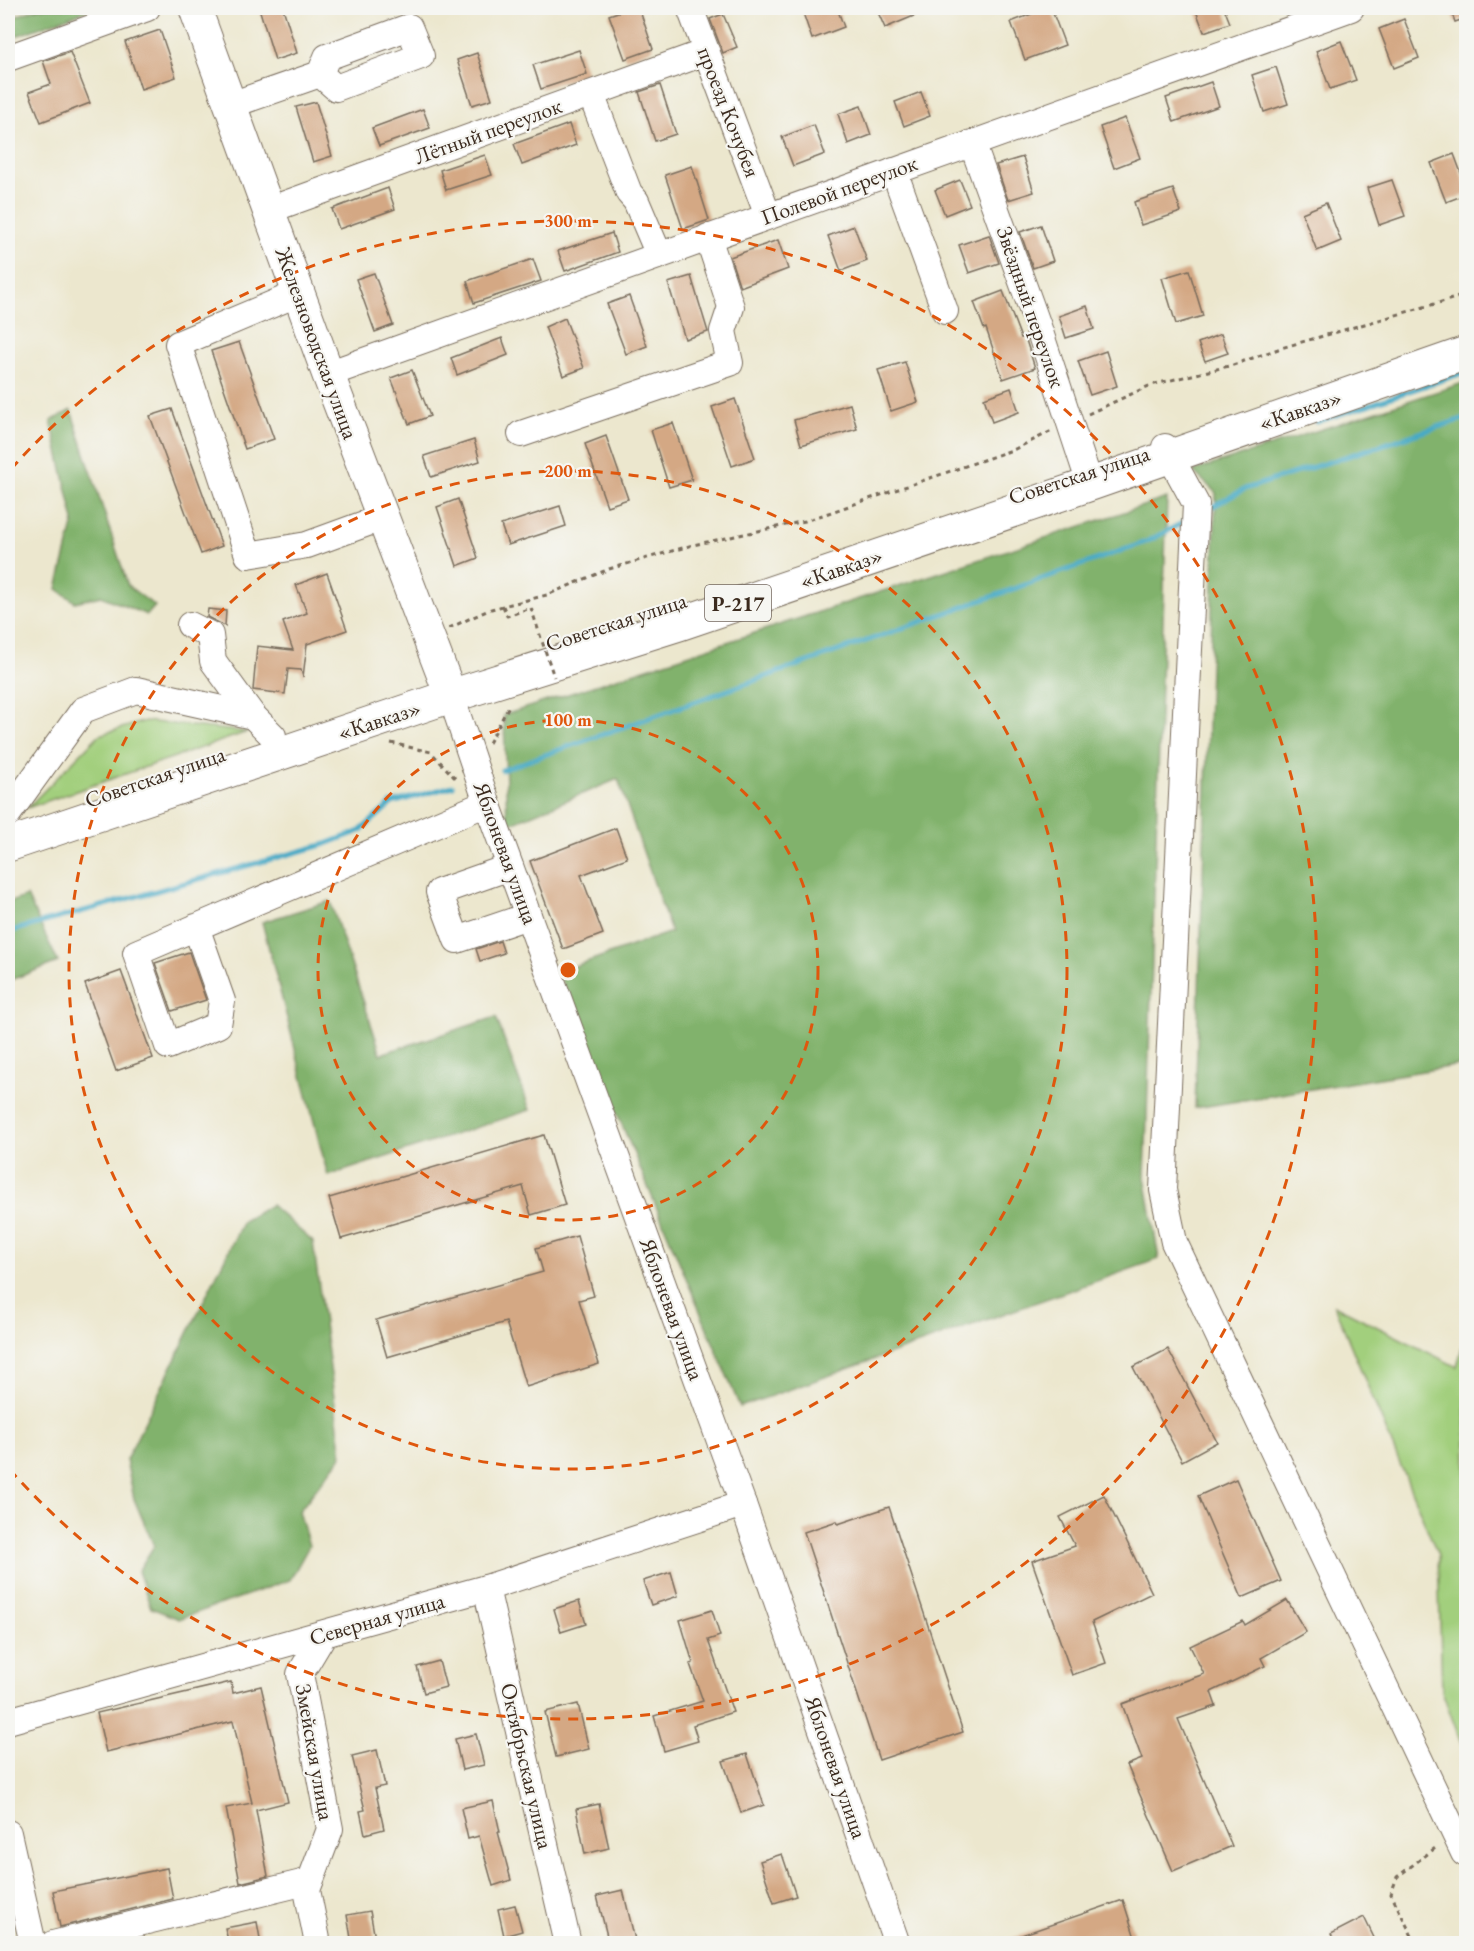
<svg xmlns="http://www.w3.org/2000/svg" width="1474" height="1951" viewBox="0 0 1474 1951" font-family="'EB Garamond',serif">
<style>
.green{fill:#a2cf7d;stroke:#6e7c4e;stroke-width:1.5}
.forest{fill:#81b26c;stroke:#5e6e45;stroke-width:1.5}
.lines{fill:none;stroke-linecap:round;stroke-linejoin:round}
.stream{stroke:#46aac6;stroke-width:5}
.building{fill:#d4a884}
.minor-casing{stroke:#796c5c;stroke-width:28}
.major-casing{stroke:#796c5c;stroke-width:34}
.highway-casing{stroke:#796c5c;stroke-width:35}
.path{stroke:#796c5c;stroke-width:3;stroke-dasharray:4.5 4.5;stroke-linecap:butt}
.minor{stroke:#fff;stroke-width:26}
.major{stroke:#fff;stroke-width:32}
.highway{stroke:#fff;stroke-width:33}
.path-bridge{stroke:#796c5c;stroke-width:3;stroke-dasharray:4.5 4.5;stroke-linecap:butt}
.ring{fill:none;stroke:#df570d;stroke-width:3;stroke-dasharray:10 8}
.labels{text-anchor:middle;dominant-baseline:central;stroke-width:4.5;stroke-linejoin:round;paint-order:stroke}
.shield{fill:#f6f6f2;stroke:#73675e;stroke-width:1.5}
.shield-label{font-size:21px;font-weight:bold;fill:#3b2a1e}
.street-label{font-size:22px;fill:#3b2a1e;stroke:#f6f6f2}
.centre{fill:#df570d;stroke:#f6f6f2;stroke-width:3}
.ring-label{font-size:18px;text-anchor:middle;font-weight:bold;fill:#df570d;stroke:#f6f6f2;stroke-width:4.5;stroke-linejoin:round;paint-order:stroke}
</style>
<rect width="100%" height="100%" fill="#f6f6f2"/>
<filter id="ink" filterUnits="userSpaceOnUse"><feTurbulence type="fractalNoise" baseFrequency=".0167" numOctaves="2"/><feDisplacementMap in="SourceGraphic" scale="12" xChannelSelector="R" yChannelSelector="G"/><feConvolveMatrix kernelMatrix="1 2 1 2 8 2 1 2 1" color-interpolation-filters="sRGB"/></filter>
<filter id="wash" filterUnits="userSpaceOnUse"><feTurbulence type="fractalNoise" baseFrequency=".008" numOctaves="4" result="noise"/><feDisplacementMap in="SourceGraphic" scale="24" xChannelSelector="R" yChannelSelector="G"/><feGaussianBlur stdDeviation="1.35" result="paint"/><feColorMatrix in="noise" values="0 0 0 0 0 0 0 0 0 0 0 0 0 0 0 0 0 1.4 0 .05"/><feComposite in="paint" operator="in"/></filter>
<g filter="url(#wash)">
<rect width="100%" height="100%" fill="#ece7ce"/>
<g class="green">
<path d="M145 721 247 732 27 808 99 735Z"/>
<path d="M1334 1305 1457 1367 1466 1332V1756L1442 1691 1438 1555Z"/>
</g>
<g class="forest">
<path d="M38 8H94L8 39V19Z"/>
<path d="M1466 382V1064L1195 1108 1216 493 1193 471Z"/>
<path d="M71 410 128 586 155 606 147 615 101 596 75 602 57 589 74 521 51 421Z"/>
<path d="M1167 498 1145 1177 1159 1259 740 1407 558 972 671 932 618 779 507 825 504 715Z"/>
<path d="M27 896 58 962 8 981V903Z"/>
<path d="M330 901 381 1054 496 1017 530 1110 328 1176 262 922Z"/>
<path d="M271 1205 313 1242 342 1456 299 1511 309 1546 290 1580 179 1619 151 1608 138 1571 154 1546 134 1499 126 1460 243 1221Z"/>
</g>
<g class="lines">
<g class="stream">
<path d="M1317 422 1466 372"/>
<path d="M1204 511 1245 489 1466 418"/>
<path d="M502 770 1146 542 1188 520"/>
<path d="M8 932 326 844 360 831 392 803 453 786"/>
</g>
</g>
<g id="blocks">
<g class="building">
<path d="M259 8H283L297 53 275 60Z"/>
<path d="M630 8H639L653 49 625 59 609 15Z"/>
<path d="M818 8H837L844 27 812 39 803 13Z"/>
<path d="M876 8H933L885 28Z"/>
<path d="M1047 8H1051L1065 45 1025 60 1011 22Z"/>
<path d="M1195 8H1224L1230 23 1204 32Z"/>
<path d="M1450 8H1467V18L1455 22Z"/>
<path d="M723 14 737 47 723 53 710 19Z"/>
<path d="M1404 19 1419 58 1394 68 1379 29Z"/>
<path d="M160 30 176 77 141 89 125 42Z"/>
<path d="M1341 41 1356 80 1330 89 1316 51Z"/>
<path d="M579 50 587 74 541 89 533 65Z"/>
<path d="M70 52 90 103 41 122 29 92 51 84 43 61Z"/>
<path d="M477 53 492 99 472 105 457 60Z"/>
<path d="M1276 67 1288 104 1264 112 1252 75Z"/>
<path d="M1211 82 1219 106 1174 122 1166 98Z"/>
<path d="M660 85 676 134 655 141 639 92Z"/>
<path d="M921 92 930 116 904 126 895 102Z"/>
<path d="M316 102 332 156 313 162 296 107Z"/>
<path d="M861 106 871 135 848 144 838 114Z"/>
<path d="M423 109 430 128 379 146 372 128Z"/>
<path d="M1125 118 1140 158 1114 168 1100 127Z"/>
<path d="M569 124 576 145 522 165 514 144Z"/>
<path d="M814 125 825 154 793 166 782 137Z"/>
<path d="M1454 154 1467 189V194L1446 202 1431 163Z"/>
<path d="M485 155 492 175 446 190 440 170Z"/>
<path d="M1023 157 1034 192 1008 200 996 165Z"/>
<path d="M692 166 709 220 683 229 665 175Z"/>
<path d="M960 180 970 205 945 215 935 190Z"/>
<path d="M1392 180 1405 216 1379 225 1367 188Z"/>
<path d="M388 188 395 209 339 229 332 209Z"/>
<path d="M1173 189 1181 212 1141 225 1134 202Z"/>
<path d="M1326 203 1341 241 1317 251 1302 213Z"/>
<path d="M1041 225 1053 261 1033 268 1020 232Z"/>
<path d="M854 226 867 261 841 271 828 236Z"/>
<path d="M612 233 618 252 565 271 558 251Z"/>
<path d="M989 235 999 263 969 273 959 245Z"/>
<path d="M778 240 788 269 740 287 730 257Z"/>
<path d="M533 259 541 281 474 303 467 281Z"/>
<path d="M1189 270 1203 316 1176 324 1162 278Z"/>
<path d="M374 273 393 325 375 332 356 279Z"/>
<path d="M691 276 708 332 685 339 668 283Z"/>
<path d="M1003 291 1021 338 1025 337 1035 368 1003 379 986 328 984 329 974 302Z"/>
<path d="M629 296 647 346 626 354 607 304Z"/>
<path d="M1087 306 1094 329 1066 338 1059 316Z"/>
<path d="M565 318 584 368 563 376 545 327Z"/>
<path d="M1221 334 1228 353 1205 361 1198 343Z"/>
<path d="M502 338 508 355 457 375 451 358Z"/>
<path d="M239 342 274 439 245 449 211 351Z"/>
<path d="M1106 351 1117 386 1090 395 1078 361Z"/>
<path d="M905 362 918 402 891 411 878 370Z"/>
<path d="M412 370 430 416 409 424 391 378Z"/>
<path d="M1011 388 1019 412 992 422 984 398Z"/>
<path d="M735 399 755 458 732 466 712 407Z"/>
<path d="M850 404 857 429 801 445 794 420Z"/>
<path d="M172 409 222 546 201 554 150 416Z"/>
<path d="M673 423 692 480 669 487 651 430Z"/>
<path d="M606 436 628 499 607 506 585 444Z"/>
<path d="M474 440 480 461 431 477 424 456Z"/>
<path d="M458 499 478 558 457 566 437 507Z"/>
<path d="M560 506 566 526 508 545 501 525Z"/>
<path d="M327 573 347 630 307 644 303 677 301 670 288 669 285 694 253 690 257 646 293 650 283 622 307 613 296 585Z"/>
<path d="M208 609 226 611 225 626 207 617Z"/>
<path d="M616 828 627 858 581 875 603 934 563 949 530 861Z"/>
<path d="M500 941 504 953 480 961 476 949Z"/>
<path d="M189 952 206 1000 172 1011 155 963Z"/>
<path d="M121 971 153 1058 116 1071 85 984Z"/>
<path d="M544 1135 565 1205 531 1215 523 1186 341 1239 329 1198Z"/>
<path d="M577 1236 594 1296 579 1300 599 1364 526 1387 506 1322 387 1357 376 1320 543 1272 536 1248Z"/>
<path d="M1168 1349 1217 1442 1182 1461 1133 1367Z"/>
<path d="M1236 1479 1281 1581 1242 1598 1198 1496Z"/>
<path d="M1104 1495 1152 1593 1092 1622 1106 1663 1072 1675 1032 1561 1075 1546 1060 1517Z"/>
<path d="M889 1507 963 1732 879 1760 804 1532 837 1521 838 1524Z"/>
<path d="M671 1572 678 1596 651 1605 643 1581Z"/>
<path d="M1287 1600 1306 1632 1261 1658 1265 1666 1211 1692 1216 1706 1178 1719 1232 1846 1173 1871 1127 1765 1142 1759 1122 1704 1204 1674 1190 1646 1243 1621 1245 1625Z"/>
<path d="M579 1601 586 1624 561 1632 554 1609Z"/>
<path d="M712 1610 720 1636 708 1640 733 1712 693 1725 698 1741 664 1751 654 1716 703 1701 690 1664 693 1663 680 1620Z"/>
<path d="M439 1661 446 1687 424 1693 417 1667Z"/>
<path d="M231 1682 233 1693 261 1686 288 1802 256 1810 268 1876 240 1883 226 1808 252 1803 233 1721 106 1752 97 1713Z"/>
<path d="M578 1704 589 1749 556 1757 545 1712Z"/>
<path d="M476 1734 484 1765 462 1770 455 1739Z"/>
<path d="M377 1750 385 1786 375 1788 384 1829 365 1834 360 1811 365 1810 352 1756Z"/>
<path d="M747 1754 764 1805 741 1813 723 1761Z"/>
<path d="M493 1801 500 1832H498L511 1880 493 1886 479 1836 468 1839 461 1808Z"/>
<path d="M599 1804 609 1848 585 1854 576 1809Z"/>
<path d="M782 1854 796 1896 774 1903 760 1861Z"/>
<path d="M167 1868 173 1899 60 1927 53 1891Z"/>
<path d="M623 1890 636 1944H609L597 1896Z"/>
<path d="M1123 1900 1137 1944H1004V1941Z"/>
<path d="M515 1905 522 1931 504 1936 498 1909Z"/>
<path d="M370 1911 376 1944H352L347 1915Z"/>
<path d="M1364 1917 1377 1944H1336L1331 1934Z"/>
<path d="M257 1922 261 1944H229L225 1928Z"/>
</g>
</g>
</g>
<g filter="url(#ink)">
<use href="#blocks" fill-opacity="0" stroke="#796c5c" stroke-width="1.5"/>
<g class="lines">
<defs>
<g id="minor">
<path d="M690 8 768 216"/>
<path d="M8 58 147 8"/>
<path d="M591 94 629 193 636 201 659 255"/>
<path d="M231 105 320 74 327 57 409 27 421 56 336 88 320 74"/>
<path d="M972 143 1038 326 1086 472"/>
<path d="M894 171 945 311"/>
<path d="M269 210 706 52"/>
<path d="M299 293 178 344 248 555 307 545 381 518"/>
<path d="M328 374 1351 8"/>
<path d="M521 434 730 363 723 331 731 307 708 237"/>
<path d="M1165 447 1196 504 1163 1190 1174 1242 1464 1853"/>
<path d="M190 625 210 635 213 661 253 716"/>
<path d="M451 696 487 803 743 1504 897 1944"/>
<path d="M8 814 83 710 136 690 253 716 273 736"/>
<path d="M510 867 439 892 457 940 528 916"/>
<path d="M196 927 222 1001 218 1025 168 1046 136 953 487 803"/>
<path d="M486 1588 568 1944"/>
<path d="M8 1721 486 1588 743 1504"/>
<path d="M8 1833 33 1944"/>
<path d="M53 1944 310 1881"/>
<path d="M318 1944 307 1890 330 1829 300 1674 324 1634"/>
</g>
<path id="major" d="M195 8 328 374 451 696"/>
<path id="highway" d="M8 845 451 696 679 624 1094 483 1466 353"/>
</defs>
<use href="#minor" class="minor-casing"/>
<use href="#major" class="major-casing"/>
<use href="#highway" class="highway-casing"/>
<g class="path">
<path d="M1088 414 1151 385 1233 365 1281 348 1466 295"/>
<path d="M503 606 507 616 531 608"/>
<path d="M449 628 491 609 547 595 609 569 693 545 805 521 1015 449 1052 431"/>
<path d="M391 743 431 752 454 777 457 776"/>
<path d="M489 743 510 704"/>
<path d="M1416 1944 1391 1894 1397 1877 1438 1846"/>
</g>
<use href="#minor" class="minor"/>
<use href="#major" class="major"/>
<use href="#highway" class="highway"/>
<path class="path-bridge" d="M531 608 554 677"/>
</g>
</g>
<g class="ring">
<circle cx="568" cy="970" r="250"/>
<circle cx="568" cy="970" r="499"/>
<path d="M11 469A749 749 0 1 1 11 1471"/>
</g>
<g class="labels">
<rect class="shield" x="705" y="585" width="66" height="36" rx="4.5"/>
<g class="shield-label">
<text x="738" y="603">Р-217</text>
</g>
<g class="street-label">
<text transform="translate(729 112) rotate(69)">проезд Кочубея</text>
<text transform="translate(488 131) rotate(-20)">Лётный переулок</text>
<text transform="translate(839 190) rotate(-20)">Полевой переулок</text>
<text transform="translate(1031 307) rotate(71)">Звёздный переулок</text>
<text transform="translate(317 343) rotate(70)">Железноводская улица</text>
<text transform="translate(1300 410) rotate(-19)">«Кавказ»</text>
<text transform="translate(1079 475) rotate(-18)">Советская улица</text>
<text transform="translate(841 568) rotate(-19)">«Кавказ»</text>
<text transform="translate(616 622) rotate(-18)">Советская улица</text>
<text transform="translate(379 720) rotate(-18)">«Кавказ»</text>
<text transform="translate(155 777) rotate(-19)">Советская улица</text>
<text transform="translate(506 853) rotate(70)">Яблоневая улица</text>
<text transform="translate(672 1309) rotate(70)">Яблоневая улица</text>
<text transform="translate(377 1619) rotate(-16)">Северная улица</text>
<text transform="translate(315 1752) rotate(80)">Змейская улица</text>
<text transform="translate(527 1766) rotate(77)">Октябрьская улица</text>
<text transform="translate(836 1767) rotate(71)">Яблоневая улица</text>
</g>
</g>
<circle cx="568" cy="970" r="9" class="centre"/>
<g class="ring-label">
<text x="568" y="227">300 m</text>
<text x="568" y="477">200 m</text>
<text x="568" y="726">100 m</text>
</g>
<rect width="1474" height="1951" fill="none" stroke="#f6f6f2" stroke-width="30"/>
</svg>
